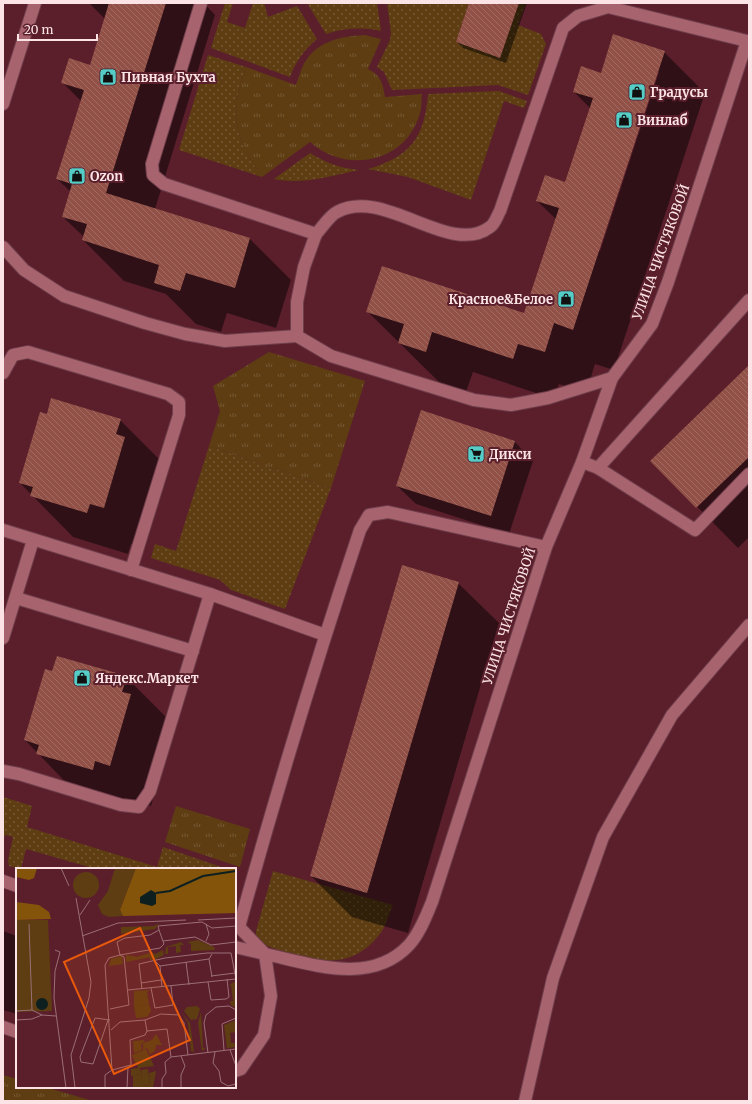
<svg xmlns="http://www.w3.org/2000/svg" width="752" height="1104" viewBox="0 0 752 1104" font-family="Merriweather,serif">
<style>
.grass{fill:url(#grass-dots)}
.park{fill:url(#park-tufts)}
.shadow{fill:#0007;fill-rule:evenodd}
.building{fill:url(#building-back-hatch)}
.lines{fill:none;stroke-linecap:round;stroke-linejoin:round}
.lane-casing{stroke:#6f3e4b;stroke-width:14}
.street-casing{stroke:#6f3e4b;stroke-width:14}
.secondary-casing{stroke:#6f3e4b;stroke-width:14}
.lane{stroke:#a7646e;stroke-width:12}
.street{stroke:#a7646e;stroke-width:12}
.secondary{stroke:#a7646e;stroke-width:12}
.labels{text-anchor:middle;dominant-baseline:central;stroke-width:4;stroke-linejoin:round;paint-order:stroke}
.poi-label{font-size:13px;font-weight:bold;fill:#fce4e6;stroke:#5b1f2c;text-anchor:start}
.street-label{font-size:13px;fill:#fce4e6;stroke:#5b1f2c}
.inset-river{fill:none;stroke:#0d201f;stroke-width:2}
.inset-road{fill:none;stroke:#9b6e76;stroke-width:1}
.view{fill:#e8590c;fill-opacity:0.15;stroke:#e8590c;stroke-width:2}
.inset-edge{fill:none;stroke:#fce4e6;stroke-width:2}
</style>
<defs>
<pattern id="grass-dots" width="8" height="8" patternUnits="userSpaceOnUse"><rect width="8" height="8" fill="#5d3d11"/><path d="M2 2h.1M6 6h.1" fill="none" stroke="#755934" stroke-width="1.8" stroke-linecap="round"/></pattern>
<pattern id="park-tufts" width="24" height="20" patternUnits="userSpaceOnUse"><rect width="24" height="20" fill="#5d3d11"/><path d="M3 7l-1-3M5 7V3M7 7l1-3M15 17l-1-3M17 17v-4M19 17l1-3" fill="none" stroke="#755934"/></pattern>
<pattern id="building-back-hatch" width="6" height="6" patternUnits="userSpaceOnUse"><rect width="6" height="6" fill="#915147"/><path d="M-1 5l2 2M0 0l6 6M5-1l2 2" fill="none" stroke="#a16a62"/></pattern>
</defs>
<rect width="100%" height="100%" fill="#5b1f2c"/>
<g class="grass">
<path d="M225 3H233L227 22 245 28 253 3H264L268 17 297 6 317 39C304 50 296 61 290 77L211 48Z"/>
<path d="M307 3H377L381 31C361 27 345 28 326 34Z"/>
<path d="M387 3H469L456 42 500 57 519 3H526L518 25 541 34 546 44 528 95 498 85 392 90 384 72 377 67 390 40 391 33Z"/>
<path d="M208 55 246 67C229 115 234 137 262 177L179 150Z"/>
<path d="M499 91 527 101 524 108 504 101 471 200 408 177 368 169C410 157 425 137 428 94Z"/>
<path d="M310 153C326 163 340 168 359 170 331 176 302 185 274 179Z"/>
<path d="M209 446 331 488 285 609 231 590 220 580 151 558 155 544 176 551Z"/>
<path d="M3 797 32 806 27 827 157 867 163 847 227 869H96L26 849 21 869 9 866 8 860 13 837 5 835 3 842Z"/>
<path d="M273 871 393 905C389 913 387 923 382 931 358 965 328 965 292 954 279 950 266 947 256 939V931Z"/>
</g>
<g class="park">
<path d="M365 35 381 39 368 69C381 75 383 84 385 97L422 94C421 100 422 107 420 113 407 162 347 175 310 142L262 177C234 137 229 115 246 67L296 85C298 79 300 73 302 68 313 42 340 36 365 35Z"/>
<path d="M269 352 365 381 331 488 209 446 220 411 213 386Z"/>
<path d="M176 806 250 829 240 867 165 842Z"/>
<path d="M3 1075 17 1079V1087H45L93 1101H3Z"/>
</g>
<g class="shadow">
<path d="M89 3H204L215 15 155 209 250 239 291 280 276 328 227 313 221 332 196 324 166 294 124 281 83 240 84 237 63 217 71 192 57 179 82 102 62 82 91 66 105 19Z"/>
<path d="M470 3H527L506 63 463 48 457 42Z"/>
<path d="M664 52 705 93 614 370 595 364 586 393 559 384 554 399 473 372 466 392 440 383 368 312 525 314 556 219 537 201 566 183 590 108 574 92 601 74ZM657 71 659 72 600 251 598 249Z"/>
<path d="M749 366V537L738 548 652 461Z"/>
<path d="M47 415 120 420 161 461 158 471 166 479 145 548 131 544 128 554 73 537 20 483Z"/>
<path d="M515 442 533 461 509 534 416 504 397 486Z"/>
<path d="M458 583 499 623 408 933 352 917 311 876Z"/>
<path d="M53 672 126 677 167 718 171 736 151 806 136 802 78 795 25 740Z"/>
<path d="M3 931 17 936V1014L3 1010Z"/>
</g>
<g class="building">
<path d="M109 3H166L106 193 250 238 235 288 186 273 180 291 154 283 159 265 82 240 87 224 62 217 72 184 56 179 84 90 61 83 69 58 90 65Z"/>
<path d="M469 3H519L500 58 456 42Z"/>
<path d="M613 34 665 51 573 330 554 323 545 352 518 344 513 359 432 332 426 352 398 343 404 324 366 312 382 266 524 313 559 208 536 201 545 175 565 182 593 98 573 92 581 66 601 73Z"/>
<path d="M749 365V457L696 508 650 461Z"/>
<path d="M51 398 121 419 116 434 125 437 104 508 90 504 87 513 30 496 33 487 19 483 40 412 47 414Z"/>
<path d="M421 410 515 441 491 516 396 486Z"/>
<path d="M402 565 459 582 367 893 310 876Z"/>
<path d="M57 656 127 676 122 692 131 694 110 766 95 761 93 770 36 754 39 745 24 740 45 669 52 671Z"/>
</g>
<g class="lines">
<defs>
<g id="lane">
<path d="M3 104 35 3"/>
<path d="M316 234C322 228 329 216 337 212 384 186 450 258 490 227 495 224 497 216 500 211L563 28 578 16 608 7 747 41"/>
<path d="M3 247 24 270 64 296 145 323 185 334 225 341 297 336V302L304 267 316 234 164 184 153 175 152 164 201 3"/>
<path d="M297 336 331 356 474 400 511 405 548 398 612 378"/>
<path d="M3 373 13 355 28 352 168 394 179 402V415L131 570"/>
<path d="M582 462 598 468 695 530 749 474"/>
<path d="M598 468 749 300"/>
<path d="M16 598 193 651"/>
<path d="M3 638 33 540"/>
<path d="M3 771 19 774 121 805 139 807 150 791 210 594"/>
<path d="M3 881 17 886"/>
<path d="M235 947 265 954"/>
<path d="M265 954 239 927C276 794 316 661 360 530L369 515 388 512 546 547"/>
</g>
<g id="street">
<path d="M3 530 210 594 325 635"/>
<path d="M3 1027 17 1032"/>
<path d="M235 1071 241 1069 264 1035 271 996 265 954C312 964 371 986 409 945 420 933 426 916 432 902L546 547 582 462 612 378 652 324 668 282 747 41H749"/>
</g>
<path id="secondary" d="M525 1101 553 978 603 837 672 715 749 625"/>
</defs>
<use href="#lane" class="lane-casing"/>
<use href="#street" class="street-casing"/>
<use href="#secondary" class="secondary-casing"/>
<use href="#lane" class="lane"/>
<use href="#street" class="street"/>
<use href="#secondary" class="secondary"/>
</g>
<defs>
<symbol id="shop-square" viewBox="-11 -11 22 22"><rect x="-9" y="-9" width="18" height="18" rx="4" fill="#54cdc7" stroke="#5b1f2c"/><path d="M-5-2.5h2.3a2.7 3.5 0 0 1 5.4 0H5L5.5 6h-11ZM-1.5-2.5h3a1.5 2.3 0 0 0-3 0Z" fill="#111"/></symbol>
<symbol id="supermarket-square" viewBox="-11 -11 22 22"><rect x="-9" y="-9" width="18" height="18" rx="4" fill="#54cdc7" stroke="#5b1f2c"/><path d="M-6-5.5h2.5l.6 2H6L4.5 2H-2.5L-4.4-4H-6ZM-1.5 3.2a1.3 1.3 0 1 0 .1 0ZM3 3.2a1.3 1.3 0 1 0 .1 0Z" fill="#111"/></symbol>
</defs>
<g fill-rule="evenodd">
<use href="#shop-square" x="98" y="67" width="20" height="20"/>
<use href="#shop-square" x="627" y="82" width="20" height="20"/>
<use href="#shop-square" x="614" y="110" width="20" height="20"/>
<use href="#shop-square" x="67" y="166" width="20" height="20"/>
<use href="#shop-square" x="556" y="289" width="20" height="20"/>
<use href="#supermarket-square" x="466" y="444" width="20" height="20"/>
<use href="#shop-square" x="72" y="668" width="20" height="20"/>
</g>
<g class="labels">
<g class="poi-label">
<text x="121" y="77">Пивная Бухта</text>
<text x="650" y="92">Градусы</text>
<text x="637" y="120">Винлаб</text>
<text x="90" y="176">Ozon</text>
<text x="553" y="299" text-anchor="end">Красное&amp;Белое</text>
<text x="489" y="454">Дикси</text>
<text x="95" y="678">Яндекс.Маркет</text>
</g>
<g class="street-label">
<text transform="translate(661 252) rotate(-70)">УЛИЦА ЧИСТЯКОВОЙ</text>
<text transform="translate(509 616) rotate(-72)">УЛИЦА ЧИСТЯКОВОЙ</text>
</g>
</g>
<g transform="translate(16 868)">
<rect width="220" height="220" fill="#5b1f2c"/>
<path d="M99 0H120L104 42 107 48 93 49 86 46 82 37 92 23ZM57 17a13 13 0 1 1 26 0a13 13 0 1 1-26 0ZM182 72 198 79 199 82 175 83V76L171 74ZM165 74 168 77H164L165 84 160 85V78L152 79V86H149L150 79ZM147 82 148 87 140 91 134 92V89L110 94V87L121 89 134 85 135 88 136 84 139 86ZM106 88 107 96 93 98 95 91ZM220 113V140L215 137 214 133H217L215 117H213ZM134 122 131 124 133 136 118 138V123ZM181 138 184 141 181 151 175 152 168 143 171 139ZM185 144 187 180H190L186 183 182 155ZM166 145 174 155 178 184 173 182H175L172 155ZM220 152V164L214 165 215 175H220V179L211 180 208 157ZM129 172 125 177 126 182 116 186 118 185 117 173ZM130 181 138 198 122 200 116 187ZM124 200 127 218 134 217 133 205 140 203 137 220H126L122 206 115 208V220V201Z" fill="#5d3d11"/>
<path d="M0 0H21L18 10 13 12 0 9ZM120 0H220V45L107 48 104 42ZM0 34 23 37 33 44 35 51 0 52Z" fill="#84540b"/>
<path d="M143 55 139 61 105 66V59L138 58ZM133 136 135 143 131 149 120 150 118 138ZM140 166 146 177H140L139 183 134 186 131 180 127 182V175L136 172ZM132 201 134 217 126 218 125 202Z" fill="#5d3d11"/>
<path d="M0 52H32L36 143 0 144ZM117 206 124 207 126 220H117Z" fill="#5d3d11"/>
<path d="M135 22 140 25V36L136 38 124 35V29ZM20 136a6 6 0 1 1 12 0a6 6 0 1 1-12 0Z" fill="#0d201f"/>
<path class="inset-river" d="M140 25 154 23 187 8 220 3"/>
<path class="inset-road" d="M45 0 53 18M64 47 74 32M182 52 220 50M13 56 16 142M66 68 102 55 170 52M147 73 179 69 195 77 220 74M190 73 193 66 190 56M39 82 44 84 39 103 38 130 50 220M104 87 144 80 148 76 143 62M193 91 196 109M140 94 144 98 193 91 196 86M170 94 173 117M144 98 146 119M195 108 219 105M192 114 195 132 210 131 213 129 211 111M125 115 145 112M135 120 139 140 157 137 155 118M126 121 123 96 149 90 191 85H215L220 111M112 122 220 111M94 141 113 137 108 89 104 87M0 143 16 142 26 147 40 148M0 152 16 151 26 147M92 152 77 196 65 194 64 189 79 150 94 152M95 162 104 154 129 152M208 182 206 156 220 150M214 182 220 198M199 184 197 195 203 203 205 214 212 218 220 216M192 185 188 155 190 147 200 139 213 138 220 142M172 187 168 155 163 147 145 146 129 152 131 163 151 161 155 189 220 181M165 188 169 198 165 207V220M96 202 115 197 114 172 129 167 131 163M59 220 55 187 73 130 75 114 60 30M89 220V207L96 202 89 97 93 90 104 87 101 74 109 70 134 67 143 62 142 58 186 54 196 60 220 58M111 220 112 199M146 220V211L150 205 149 194 155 189"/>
<path class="view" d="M124 60 174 172 98 206 48 94Z"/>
<rect width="220" height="220" class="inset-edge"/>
</g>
<rect width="752" height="1104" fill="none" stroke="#fce4e6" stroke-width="8"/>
<path d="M18 34v6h79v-6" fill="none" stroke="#fce4e6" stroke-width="2"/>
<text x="24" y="34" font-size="12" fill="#fce4e6" stroke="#5b1f2c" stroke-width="3" paint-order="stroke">20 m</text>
</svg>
